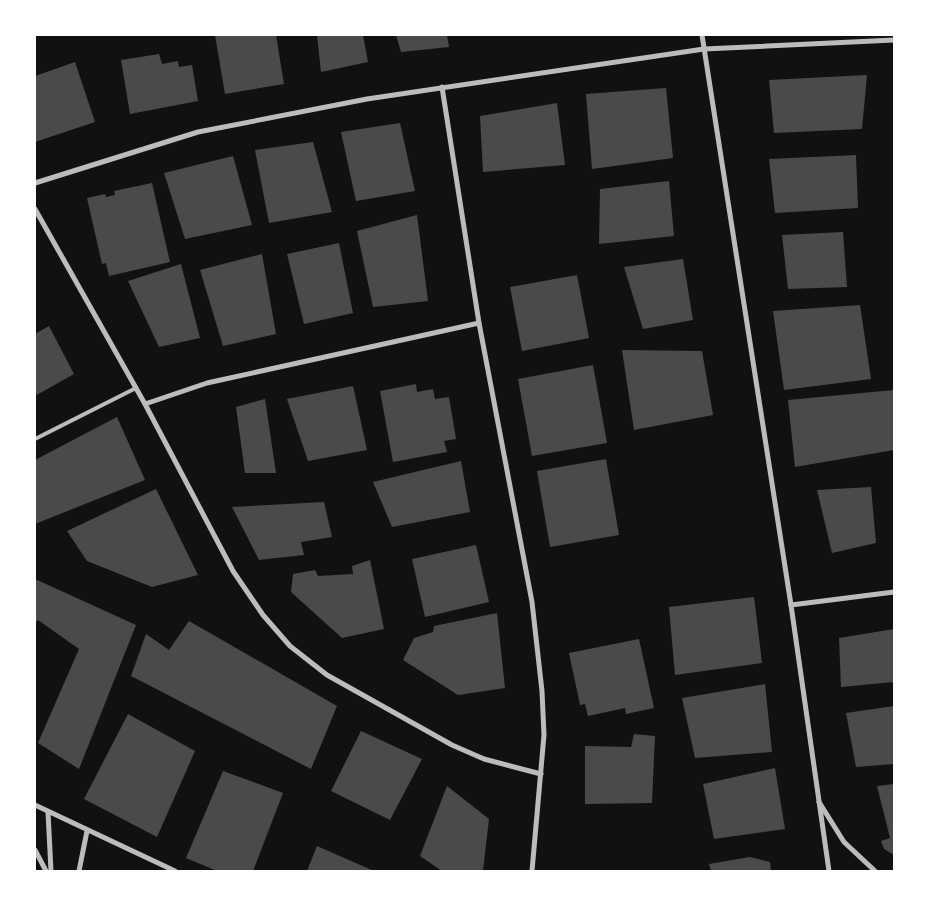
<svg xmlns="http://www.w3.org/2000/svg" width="929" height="906" viewBox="0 0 929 906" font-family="'Zilla Slab',serif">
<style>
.building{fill:#4a4a4a}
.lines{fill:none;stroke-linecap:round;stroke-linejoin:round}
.service{stroke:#bcbcbc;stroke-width:4}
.minor{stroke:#bcbcbc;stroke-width:5}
</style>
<rect width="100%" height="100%" fill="#111"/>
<g class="building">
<path d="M215 35H276L284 84 225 94Z"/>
<path d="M317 35H363L368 62 321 72Z"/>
<path d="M396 35H447L449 47 401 52Z"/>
<path d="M159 54 162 64 178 61 179 67 192 65 198 101 130 114 121 60Z"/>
<path d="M75 62 95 122 35 142V76Z"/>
<path d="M867 75 862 129 774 133 769 80Z"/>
<path d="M666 88 673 158 592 169 586 94Z"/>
<path d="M557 103 565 165 483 172 480 116Z"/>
<path d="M400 123 415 191 356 201 341 132Z"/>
<path d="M313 142 332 212 269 223 255 150Z"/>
<path d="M856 155 858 208 775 213 769 159Z"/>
<path d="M233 156 252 225 185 239 164 173Z"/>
<path d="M669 181 674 236 599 244 600 189Z"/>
<path d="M152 183 170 262 109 276 106 263 102 264 87 198 105 194 106 197 115 195 114 191Z"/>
<path d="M417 215 428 301 373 307 357 231Z"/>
<path d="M843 232 847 287 788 289 782 235Z"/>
<path d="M339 243 353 313 304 324 287 254Z"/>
<path d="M262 254 276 334 223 346 200 270Z"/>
<path d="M683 259 693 320 643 329 624 267Z"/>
<path d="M181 264 200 338 159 347 128 281Z"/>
<path d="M577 275 589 338 522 351 510 287Z"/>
<path d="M860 305 871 379 784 390 773 311Z"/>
<path d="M49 326 74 374 35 396V334Z"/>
<path d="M622 350 702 351 713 415 634 430Z"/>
<path d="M593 365 607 443 532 456 518 379Z"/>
<path d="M416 384 417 392 433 389 435 399 449 397 456 439 444 441 447 452 393 462 380 391Z"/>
<path d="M353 386 367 450 308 461 287 399Z"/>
<path d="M894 390V450L795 467 788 400Z"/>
<path d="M265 399 276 473H245L236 407Z"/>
<path d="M117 417 145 480 35 524V460Z"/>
<path d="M606 459 619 535 550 547 537 471Z"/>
<path d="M461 461 470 512 392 527 373 482Z"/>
<path d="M871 487 876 543 832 553 817 490Z"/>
<path d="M156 489 198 575 152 587 87 561 67 531Z"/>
<path d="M324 502 332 537 301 542 304 555 259 560 232 507Z"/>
<path d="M476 545 489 602 425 617 412 559Z"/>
<path d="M370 560 384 629 342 638 291 592 293 574 315 570 318 576 353 574 352 566Z"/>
<path d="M35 579 136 625 79 769 38 743 79 649 38 620 35 623Z"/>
<path d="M754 597 762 663 675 675 669 607Z"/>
<path d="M497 613 505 688 458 695 403 660 414 638 433 632 434 626Z"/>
<path d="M189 621 337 706 311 769 131 676 146 634 169 650Z"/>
<path d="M894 629V682L841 687 839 638Z"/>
<path d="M639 639 654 708 626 714 625 708 588 716 585 704 580 705 569 653Z"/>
<path d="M765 684 772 752 695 758 682 698Z"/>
<path d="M894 706V764L856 767 846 713Z"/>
<path d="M128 714 195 751 157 837 84 799Z"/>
<path d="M361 731 422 759 390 820 331 791Z"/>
<path d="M634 734 655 736 652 803 585 804V746L631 747Z"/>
<path d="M775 768 785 829 714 839 703 784Z"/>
<path d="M223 771 283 793 253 871H217L186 858Z"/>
<path d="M894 784V855L884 849 881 841 890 838 877 786Z"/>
<path d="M447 786 489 819 483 871H442L420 856Z"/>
<path d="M317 846 374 871H307Z"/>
<path d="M750 857 770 862 771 871H711L709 864Z"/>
</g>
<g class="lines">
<path class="service" d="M35 439 136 388"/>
<g class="minor">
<path d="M702 35 791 605 829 871"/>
<path d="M442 87 479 323 532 602 542 691 544 735 532 871"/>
<path d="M35 183 198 132 367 99 704 49 894 40"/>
<path d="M35 209 145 404 233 571 263 615 290 646 327 675 452 745 484 759 541 774"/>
<path d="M145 404 207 383 479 323"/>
<path d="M791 605 894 592"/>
<path d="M819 802 844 842 875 871"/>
<path d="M35 805 175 871"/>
<path d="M48 812 51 871"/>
<path d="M35 850 46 871"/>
<path d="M79 871 87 831"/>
</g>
</g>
<rect width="929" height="906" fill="none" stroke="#ffffff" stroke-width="72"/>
</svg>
